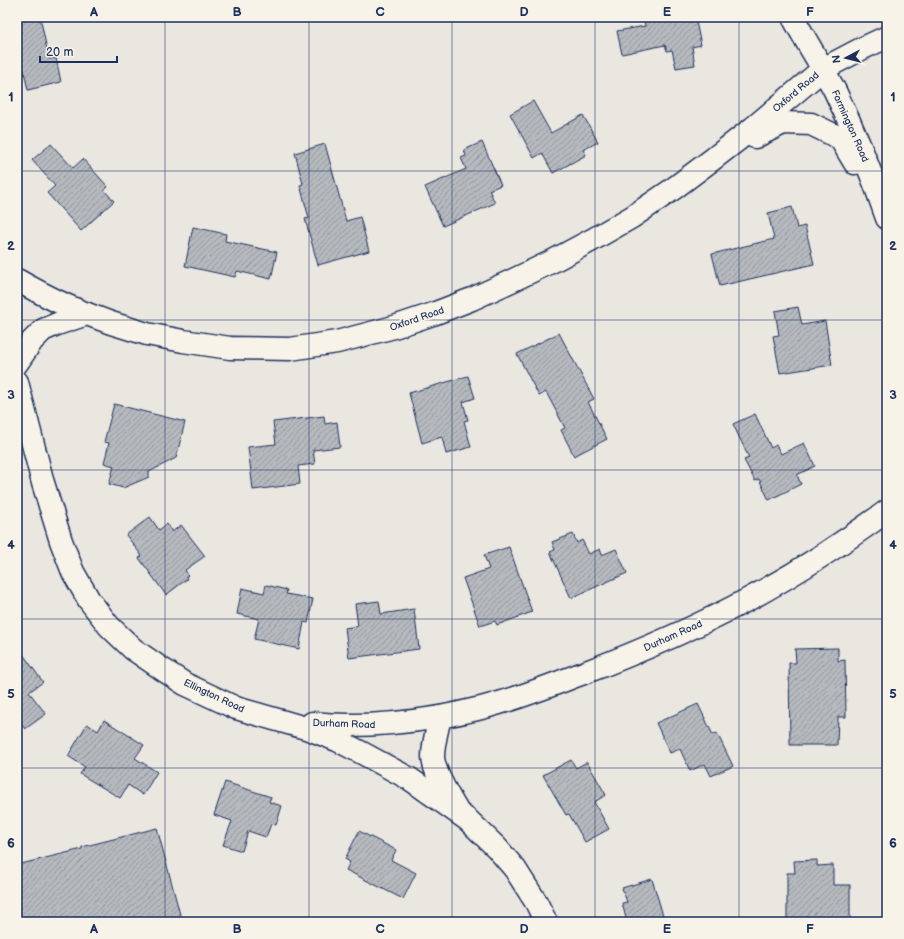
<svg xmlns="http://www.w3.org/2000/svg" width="904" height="939" viewBox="0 0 904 939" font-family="'Balsamiq Sans',sans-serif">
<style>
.building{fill:url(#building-hatch);stroke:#1b2f5e}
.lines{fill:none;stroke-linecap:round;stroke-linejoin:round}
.street-casing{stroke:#1b2f5e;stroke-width:25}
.street{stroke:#f7f3e8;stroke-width:22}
.grid{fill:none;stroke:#1b2f5e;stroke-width:1;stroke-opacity:0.55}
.labels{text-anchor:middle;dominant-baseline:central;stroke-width:4;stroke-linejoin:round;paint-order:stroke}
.street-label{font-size:10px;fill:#1b2f5e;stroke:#f7f3e8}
.neatline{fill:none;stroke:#1b2f5e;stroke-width:1.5}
.grid-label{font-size:13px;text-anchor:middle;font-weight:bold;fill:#1b2f5e}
</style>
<defs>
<pattern id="building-hatch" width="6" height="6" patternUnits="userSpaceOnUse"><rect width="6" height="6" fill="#b6babf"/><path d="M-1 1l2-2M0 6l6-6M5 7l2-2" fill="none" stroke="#93989e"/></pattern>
</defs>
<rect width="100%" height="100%" fill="#eae7e0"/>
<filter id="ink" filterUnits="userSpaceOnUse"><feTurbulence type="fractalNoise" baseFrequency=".025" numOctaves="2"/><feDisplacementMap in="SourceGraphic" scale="8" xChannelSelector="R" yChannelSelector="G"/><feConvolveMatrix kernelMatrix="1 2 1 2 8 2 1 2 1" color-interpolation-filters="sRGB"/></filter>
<g filter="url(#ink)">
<g class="building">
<path d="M17 17H40L49 59 56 58 61 82 28 90 17 40Z"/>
<path d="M659 17H695L701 45 692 47 695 65 676 68 672 50 667 51 665 45 622 54 617 31 645 26 644 20Z"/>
<path d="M533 101 551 133 583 115 598 142 583 150 586 155 553 173 542 153 534 158 510 114Z"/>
<path d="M482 142 501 185 489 190 495 203 443 226 425 187 466 169 461 158 466 156 464 150Z"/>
<path d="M51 144 73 168 83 159 108 187 104 190 114 201 81 231 47 193 55 186 32 160Z"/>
<path d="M325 144 346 221 360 217 369 251 318 265 305 219 309 218 300 185 303 184 295 153Z"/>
<path d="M792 207 797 228 805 226 814 264 720 286 712 254 774 239 768 213Z"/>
<path d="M193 227 226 234 225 241 277 252 271 279 237 271 235 277 185 266Z"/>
<path d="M798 307 802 325 825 321 832 365 780 373 773 336 779 335 775 311Z"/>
<path d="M559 333 594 399 588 402 607 439 574 456 561 430 565 428 546 392 539 396 517 354Z"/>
<path d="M468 376 475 398 463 402 468 420 464 421 471 447 446 454 442 437 422 443 409 393Z"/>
<path d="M114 404 185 422 176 458 149 472V477L123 488 109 484 114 466 104 463 109 443 104 442Z"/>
<path d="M755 414 771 448 776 445 781 454 804 443 815 466 797 475 801 484 769 500 759 479 755 481 744 460 749 458 733 424Z"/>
<path d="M324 416 325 424 337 422 340 447 313 450 315 464 298 466 300 484 253 490 248 447 276 444 273 422Z"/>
<path d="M150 517 159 530 167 524 172 532 181 525 205 556 185 570 188 575 186 577 187 579 166 595 139 558 142 556 126 535Z"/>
<path d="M573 534 577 543 582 540 589 554 600 549 602 555 616 549 627 573 571 598 550 552 555 550 552 542Z"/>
<path d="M509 547 532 612 497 625 495 621 480 626 463 578 489 569 484 555Z"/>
<path d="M266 585 287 590 286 594 313 599 308 623 304 622 299 649 254 639 259 619 237 614 242 588 264 593Z"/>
<path d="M379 601 381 614 414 609 419 649 349 658 345 628 358 626 355 604Z"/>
<path d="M17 646 43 682 29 692 46 714 25 729 17 719Z"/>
<path d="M838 648V661L845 660 846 717H838L837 745H790L789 663H796L795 649Z"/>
<path d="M698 704 713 735 717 733 733 766 711 776 705 764 690 771 680 749 670 753 656 723Z"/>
<path d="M104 720 144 745 135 758 157 772 143 795 128 785 120 798 80 774 85 767 68 756 87 724 98 731Z"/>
<path d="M571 760 576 768 587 762 606 795 594 802 609 829 585 842 569 814 566 815 543 775Z"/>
<path d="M225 782 271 797 269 802 282 806 276 825 271 824 266 837 248 831 242 851 223 845 232 821 214 815Z"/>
<path d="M157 828 182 922H17V865L82 849V847Z"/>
<path d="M359 831 396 850 391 860 416 873 403 899 346 870 350 862 345 859Z"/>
<path d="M817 860V866L833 865V885H850V922H787V873H795L794 861Z"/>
<path d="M652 879 665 922H627L622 903 627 902 622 888Z"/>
</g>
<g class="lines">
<defs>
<g id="street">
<path d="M793 17C806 42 822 66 835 91 855 132 872 174 887 218"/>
<path d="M755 137 783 123 811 124 840 138 855 163"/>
<path d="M17 280C40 293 63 305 87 314"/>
<path d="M17 363 32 341 43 330 57 324 87 314 111 323 147 334 183 341 230 348 290 349 337 342 394 327 433 314 472 299 509 282 551 262 592 240 632 217 673 189 713 159 753 128 823 69 863 48 887 37"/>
<path d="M17 382 43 483 61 541 73 572 89 600 109 626 133 649 162 669 185 684 236 708 309 729 337 740 364 754 410 779 468 820 497 848 515 869 536 902 546 922"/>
<path d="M312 723C355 728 397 724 440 717"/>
<path d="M456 809C448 795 434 773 433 757 433 744 437 730 440 717 460 713 480 709 499 703 527 695 554 684 581 674 639 652 695 628 749 599 797 573 843 543 887 511"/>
</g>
</defs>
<use href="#street" class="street-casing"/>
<use href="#street" class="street"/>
</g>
</g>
<path class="grid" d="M165 17V922M309 17V922M452 17V922M595 17V922M739 17V922M17 171H887M17 320H887M17 470H887M17 619H887M17 768H887"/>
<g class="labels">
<g class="street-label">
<text transform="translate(796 92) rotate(-40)">Oxford Road</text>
<text transform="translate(850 126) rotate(66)">Farmington Road</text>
<text transform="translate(417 319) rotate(-19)">Oxford Road</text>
<text transform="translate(673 636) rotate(-24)">Durham Road</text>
<text transform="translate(214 696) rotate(25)">Ellington Road</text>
<text transform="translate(344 724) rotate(2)">Durham Road</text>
</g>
</g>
<rect width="904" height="939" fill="none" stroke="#f7f3e8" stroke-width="44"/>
<g transform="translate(846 58) rotate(263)" stroke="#f7f3e8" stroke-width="3" paint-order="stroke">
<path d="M0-3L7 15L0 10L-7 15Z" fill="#1b2f5e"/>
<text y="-6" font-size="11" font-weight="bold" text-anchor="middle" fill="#1b2f5e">N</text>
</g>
<path d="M40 56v6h77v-6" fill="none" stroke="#1b2f5e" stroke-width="2"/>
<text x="46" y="56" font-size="12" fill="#1b2f5e" stroke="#f7f3e8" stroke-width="3" paint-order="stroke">20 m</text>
<rect x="22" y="22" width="860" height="895" class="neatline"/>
<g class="grid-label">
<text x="94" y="16">A</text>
<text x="237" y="16">B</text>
<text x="380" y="16">C</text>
<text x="524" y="16">D</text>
<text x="667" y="16">E</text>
<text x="810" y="16">F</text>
<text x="11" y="101">1</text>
<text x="893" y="101">1</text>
<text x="11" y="250">2</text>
<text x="893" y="250">2</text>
<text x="11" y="399">3</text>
<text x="893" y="399">3</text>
<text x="11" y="549">4</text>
<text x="893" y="549">4</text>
<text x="11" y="698">5</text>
<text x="893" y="698">5</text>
<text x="11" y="847">6</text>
<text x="893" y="847">6</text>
<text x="94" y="933">A</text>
<text x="237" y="933">B</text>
<text x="380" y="933">C</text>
<text x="524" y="933">D</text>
<text x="667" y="933">E</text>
<text x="810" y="933">F</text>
</g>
</svg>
